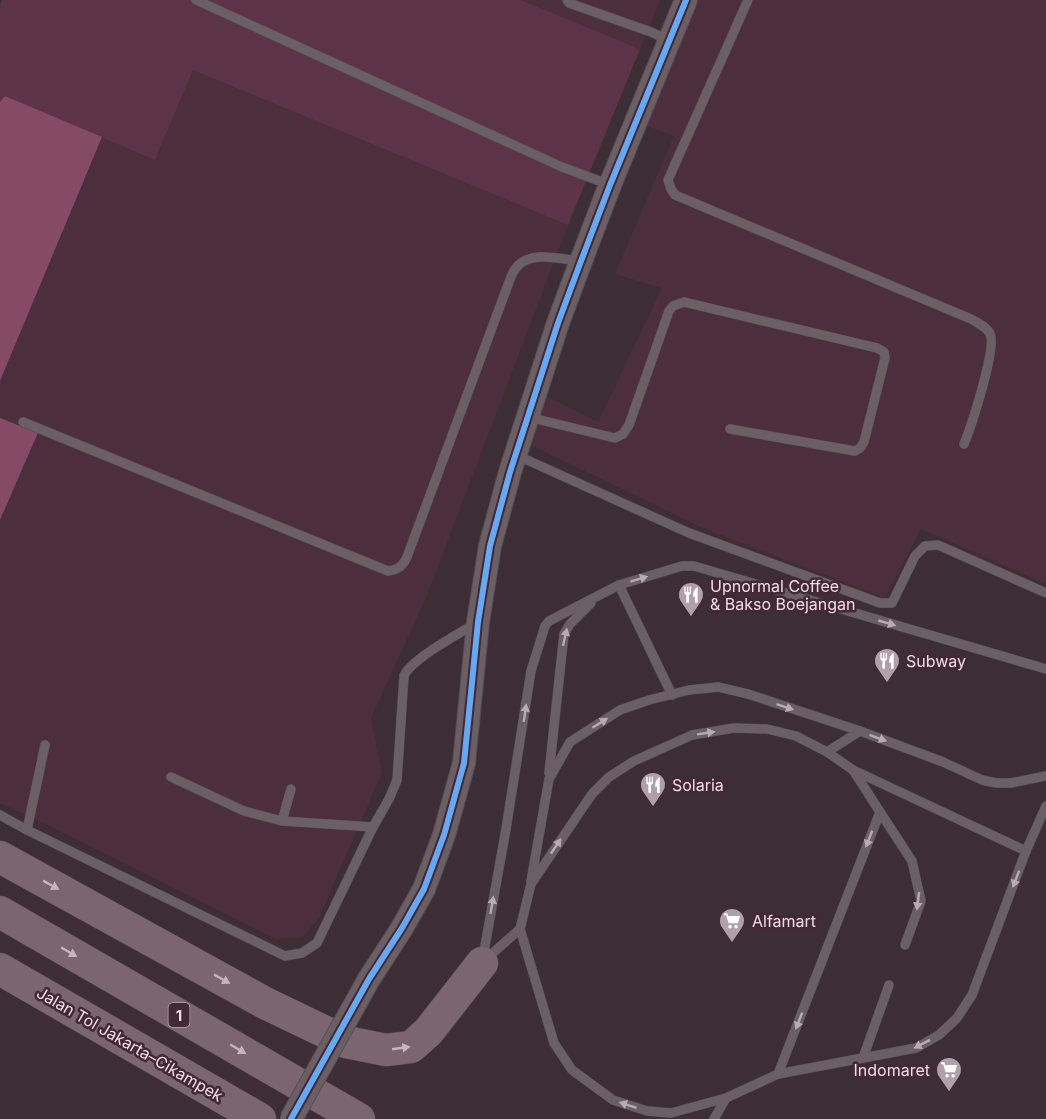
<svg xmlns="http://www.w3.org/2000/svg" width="1046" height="1119" viewBox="0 0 1046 1119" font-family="Inter,sans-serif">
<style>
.built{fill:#4d2e3d}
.green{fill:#5d3447}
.forest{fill:#844a66}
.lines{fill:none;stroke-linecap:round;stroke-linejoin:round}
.service-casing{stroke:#594b51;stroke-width:10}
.tertiary-casing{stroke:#594b51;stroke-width:24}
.motorway-casing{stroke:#594b51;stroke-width:33}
.service{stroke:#6a5f64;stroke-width:9}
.tertiary{stroke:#6a5f64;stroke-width:22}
.motorway{stroke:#7b6670;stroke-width:32}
.tertiary-bridge-casing{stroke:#594b51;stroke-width:24;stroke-linecap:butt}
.tertiary-bridge{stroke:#6a5f64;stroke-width:22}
.cycleway-casing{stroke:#432835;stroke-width:10}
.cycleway{stroke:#66a8f1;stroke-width:6}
.oneway{fill:#baabb2}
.oneway2{fill:#c7b4bd}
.labels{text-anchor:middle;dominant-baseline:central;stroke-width:5;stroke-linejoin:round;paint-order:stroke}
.shield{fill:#432835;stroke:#bca7b1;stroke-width:1.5}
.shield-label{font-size:15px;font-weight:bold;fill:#f0dee6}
.poi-label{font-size:16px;fill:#f0dee6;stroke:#432835;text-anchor:start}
.street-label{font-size:16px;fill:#f0dee6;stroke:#432835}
</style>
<rect width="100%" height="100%" fill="#3d2e35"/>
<g class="built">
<path d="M521 0H660L640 49Z"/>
<path d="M697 0H1046V584L921 529 885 598 703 528 527 443 544 395 598 422 662 288 615 274 674 136 645 125Z"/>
<path d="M193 70 568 225 427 595 371 718 382 772 319 918 302 937 276 939 52 827 0 803V520L38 434 0 418V381L102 137 155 159Z"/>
</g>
<path class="green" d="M2 0H521L640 49 568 225 193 70 155 160 5 96 0 102V5Z"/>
<g class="forest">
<path d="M5 96 102 137 0 381V102Z"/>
<path d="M0 418 38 433 0 520Z"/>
</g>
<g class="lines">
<defs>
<g id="service">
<path d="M196 0 562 167 610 185"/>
<path d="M567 0 569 3 651 32 670 41"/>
<path d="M748 0 668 180 671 189 675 195 971 319C978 323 987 327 990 334 997 348 971 427 964 444"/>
<path d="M528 417 615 438 623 434 629 425 669 311 673 306 684 302 877 348 884 352 885 358 864 442 860 448 855 451 730 429"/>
<path d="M23 422 388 571C398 570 403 566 407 557L506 290C509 283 511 274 516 268 529 250 561 259 579 261"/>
<path d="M516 455 689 533 880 603H892L915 556 925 546 938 545 1046 593"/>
<path d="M619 585 672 695"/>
<path d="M827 752 860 731 943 762 982 780 996 783H1011L1046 776"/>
<path d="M853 770 1026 851"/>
<path d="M549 773 564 634 570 624 591 603"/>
<path d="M171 777 244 811 282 821 373 827"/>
<path d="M880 812 912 861 921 901 905 945"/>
<path d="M0 815 27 830 285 956 302 953 317 943 373 827 389 799 397 780 404 676C411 659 459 634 476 623"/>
<path d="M282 821 291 789"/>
<path d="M27 830 45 745"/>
<path d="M531 881 549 779 570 742 620 710 649 700 689 690 718 687 748 694 860 731"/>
<path d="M483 957 506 829 531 671 545 626 549 621 619 585 682 566H694L1046 669"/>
<path d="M486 959 520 929 531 884 592 794 609 777 634 761 692 735 734 728 767 729 796 736 827 752 853 770 880 812 778 1074 726 1098 671 1113 647 1111 613 1100 572 1070 554 1043 520 929"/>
<path d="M863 1058 889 985"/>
<path d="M778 1074 916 1048 939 1035 957 1018 972 995 1026 851 1046 806"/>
<path d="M714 1119 726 1098"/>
</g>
<path id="tertiary" d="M369 979 402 928 424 889 444 835 464 763 478 622 490 546 510 472 558 323 581 261 610 185 686 0"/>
<g id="motorway">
<path d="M0 857 265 1003 346 1042 386 1050 411 1047 428 1032 482 963"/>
<path d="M0 912 359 1119"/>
<path d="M0 969 260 1119"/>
</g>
</defs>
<use href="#service" class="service-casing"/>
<use href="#tertiary" class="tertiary-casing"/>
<use href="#motorway" class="motorway-casing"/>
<use href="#service" class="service"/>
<use href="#tertiary" class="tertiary"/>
<use href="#motorway" class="motorway"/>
<defs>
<path id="tertiary-bridge" d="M291 1119 369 979"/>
</defs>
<use href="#tertiary-bridge" class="tertiary-bridge-casing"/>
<use href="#tertiary-bridge" class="tertiary-bridge"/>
<defs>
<path id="cycleway" d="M291 1119 369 979 402 928 424 889 444 835 464 763 478 622 490 546 510 472 558 323 581 261 610 185 686 0"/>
</defs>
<use href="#cycleway" class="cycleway-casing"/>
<use href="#cycleway" class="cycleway"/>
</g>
<defs><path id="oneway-solid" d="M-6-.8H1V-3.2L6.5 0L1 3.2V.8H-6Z" transform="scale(1.5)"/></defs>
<g class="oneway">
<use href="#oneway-solid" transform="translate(639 579) rotate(-17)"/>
<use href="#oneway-solid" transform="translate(887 623) rotate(16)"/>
<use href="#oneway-solid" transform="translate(565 637) rotate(-77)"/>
<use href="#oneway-solid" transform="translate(785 707) rotate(18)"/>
<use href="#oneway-solid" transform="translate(525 713) rotate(-82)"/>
<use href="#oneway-solid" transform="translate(600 723) rotate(-32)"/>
<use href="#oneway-solid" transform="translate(706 733) rotate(-9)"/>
<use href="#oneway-solid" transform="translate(878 738) rotate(20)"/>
<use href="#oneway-solid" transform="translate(869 839) rotate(111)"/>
<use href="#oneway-solid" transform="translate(556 846) rotate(-56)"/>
<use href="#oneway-solid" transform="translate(1016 879) rotate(111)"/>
<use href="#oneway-solid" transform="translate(918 901) rotate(97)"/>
<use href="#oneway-solid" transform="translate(492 905) rotate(-80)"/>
<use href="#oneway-solid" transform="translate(799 1021) rotate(111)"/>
<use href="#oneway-solid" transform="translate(922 1044) rotate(153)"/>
<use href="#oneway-solid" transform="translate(628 1105) rotate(-162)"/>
</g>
<g class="oneway2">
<use href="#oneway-solid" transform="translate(51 885) rotate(29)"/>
<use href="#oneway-solid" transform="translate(69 952) rotate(30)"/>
<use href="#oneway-solid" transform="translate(222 979) rotate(29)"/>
<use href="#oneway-solid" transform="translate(401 1048) rotate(-8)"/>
<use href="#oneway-solid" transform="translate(238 1049) rotate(30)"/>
</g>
<defs>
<symbol id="restaurant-pin" viewBox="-11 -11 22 30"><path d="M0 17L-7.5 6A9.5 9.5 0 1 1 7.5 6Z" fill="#b1a0a8" stroke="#432835"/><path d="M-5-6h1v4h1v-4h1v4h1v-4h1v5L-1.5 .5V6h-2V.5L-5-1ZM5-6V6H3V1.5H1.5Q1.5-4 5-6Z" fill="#fff"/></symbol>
<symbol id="supermarket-pin" viewBox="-11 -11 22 30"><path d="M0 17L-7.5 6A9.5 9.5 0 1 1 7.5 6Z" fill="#b1a0a8" stroke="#432835"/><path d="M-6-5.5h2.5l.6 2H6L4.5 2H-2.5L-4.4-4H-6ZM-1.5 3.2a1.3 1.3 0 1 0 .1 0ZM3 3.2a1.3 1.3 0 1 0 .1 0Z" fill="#fff"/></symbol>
</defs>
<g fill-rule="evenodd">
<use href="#restaurant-pin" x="676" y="580" width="30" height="40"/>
<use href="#restaurant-pin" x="872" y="646" width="30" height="40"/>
<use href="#restaurant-pin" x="638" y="770" width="30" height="40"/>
<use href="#supermarket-pin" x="717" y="906" width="30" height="40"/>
<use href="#supermarket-pin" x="934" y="1055" width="30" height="40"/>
</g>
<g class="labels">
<rect class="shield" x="168.5" y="1003" width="21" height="24" rx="4.5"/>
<g class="shield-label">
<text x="179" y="1015">1</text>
</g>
<g class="poi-label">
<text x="710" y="586">Upnormal Coffee<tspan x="710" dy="18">&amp; Bakso Boejangan</tspan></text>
<text x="906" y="661">Subway</text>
<text x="672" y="785">Solaria</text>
<text x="752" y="921">Alfamart</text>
<text x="930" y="1070" text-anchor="end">Indomaret</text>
</g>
<g class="street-label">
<text transform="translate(130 1044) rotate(30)">Jalan Tol Jakarta–Cikampek</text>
</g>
</g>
</svg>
